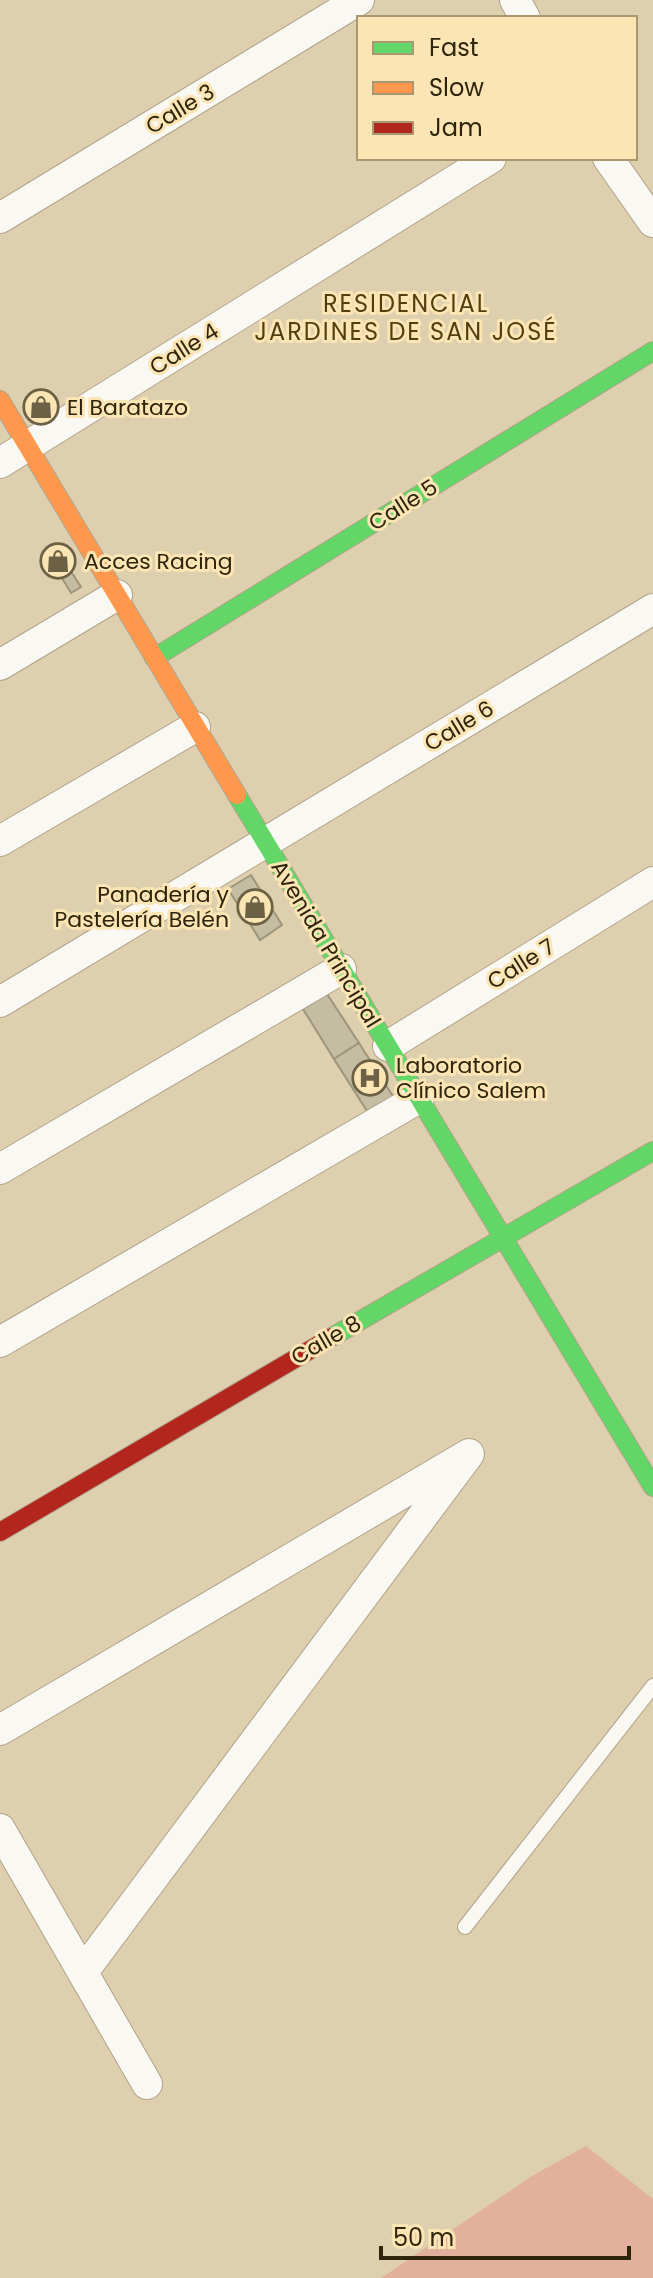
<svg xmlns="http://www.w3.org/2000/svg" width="653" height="2278" viewBox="0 0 653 2278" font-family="Poppins,sans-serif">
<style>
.green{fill:#e1b19e}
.building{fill:#c5bda2;stroke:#9d967b;stroke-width:2}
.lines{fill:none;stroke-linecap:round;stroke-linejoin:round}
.lane-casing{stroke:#afa389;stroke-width:16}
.street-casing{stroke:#afa389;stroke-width:32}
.fast-casing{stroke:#afa389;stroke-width:20}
.slow-casing{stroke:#afa389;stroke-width:20}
.jam-casing{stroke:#afa389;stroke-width:20}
.lane{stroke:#faf8f3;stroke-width:14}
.street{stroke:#faf8f3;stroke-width:30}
.fast{stroke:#63d668;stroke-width:18}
.slow{stroke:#ff974d;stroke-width:18}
.jam{stroke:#b3261e;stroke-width:18}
.labels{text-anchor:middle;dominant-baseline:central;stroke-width:6;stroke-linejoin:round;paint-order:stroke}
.street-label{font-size:22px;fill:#2f240c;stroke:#fbe5b4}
.poi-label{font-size:22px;fill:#2f240c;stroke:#fbe5b4;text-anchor:start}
.neighbourhood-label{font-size:24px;letter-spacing:2px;fill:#523f11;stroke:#fbe5b4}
</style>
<rect width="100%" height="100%" fill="#decfae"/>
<path class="green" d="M586 2146 653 2199V2278H381L532 2176Z"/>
<g class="building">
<path d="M42 392 55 413 40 422 27 402Z"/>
<path d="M58 549 68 567 59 573 48 555Z"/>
<path d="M68 567 81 587 71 593 59 573Z"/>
<path d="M251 875 282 925 260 940 228 889Z"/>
<path d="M327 994 359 1043 334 1059 303 1009Z"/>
<path d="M359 1043 394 1098 369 1114 334 1059Z"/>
</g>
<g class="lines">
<defs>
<path id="lane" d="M465 1927 653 1686"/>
<g id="street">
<path d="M515 0 525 18"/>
<path d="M608 158 653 222"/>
<path d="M0 218 359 0"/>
<path d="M0 463 491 158"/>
<path d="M0 665 117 595"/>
<path d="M0 841 195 727"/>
<path d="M0 1002 653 609"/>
<path d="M388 1046 653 882"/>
<path d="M0 1169 341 969"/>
<path d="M0 1342 419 1098"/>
<path d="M0 1730 469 1454 83 1972"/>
<path d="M0 1829 147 2084"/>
</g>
<g id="fast">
<path d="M154 658 653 351"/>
<path d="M237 795 653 1487"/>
<path d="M332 1337 653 1151"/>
</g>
<path id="slow" d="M0 400 237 795"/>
<path id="jam" d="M0 1532 332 1337"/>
</defs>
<use href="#lane" class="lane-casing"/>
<use href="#street" class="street-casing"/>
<use href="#fast" class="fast-casing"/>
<use href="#slow" class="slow-casing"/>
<use href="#jam" class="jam-casing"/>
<use href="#lane" class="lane"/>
<use href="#street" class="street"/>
<use href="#fast" class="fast"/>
<use href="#slow" class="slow"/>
<use href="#jam" class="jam"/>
</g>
<defs>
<symbol id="shop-ring" viewBox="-11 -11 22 22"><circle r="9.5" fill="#fbe5b4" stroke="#6c6045" stroke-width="1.5"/><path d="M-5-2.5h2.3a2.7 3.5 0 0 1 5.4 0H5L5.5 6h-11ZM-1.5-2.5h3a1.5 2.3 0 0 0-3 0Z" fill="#6c6045"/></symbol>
<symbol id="hospital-ring" viewBox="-11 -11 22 22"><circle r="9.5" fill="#fbe5b4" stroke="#6c6045" stroke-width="1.5"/><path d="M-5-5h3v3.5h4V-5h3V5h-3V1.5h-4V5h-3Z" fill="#6c6045"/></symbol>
</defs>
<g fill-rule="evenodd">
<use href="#shop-ring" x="21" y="387" width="40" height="40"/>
<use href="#shop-ring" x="38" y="541" width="40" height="40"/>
<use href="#shop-ring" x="235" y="887" width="40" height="40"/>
<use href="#hospital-ring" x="350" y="1058" width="40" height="40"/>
</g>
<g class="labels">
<g class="street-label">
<text transform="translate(180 109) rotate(-31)">Calle 3</text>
<text transform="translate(184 349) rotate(-32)">Calle 4</text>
<text transform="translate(403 505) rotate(-32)">Calle 5</text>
<text transform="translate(459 726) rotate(-31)">Calle 6</text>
<text transform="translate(326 944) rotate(59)">Avenida Principal</text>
<text transform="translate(521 964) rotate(-32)">Calle 7</text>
<text transform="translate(326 1340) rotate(-30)">Calle 8</text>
</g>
<g class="poi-label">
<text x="67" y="407">El Baratazo</text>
<text x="84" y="561">Acces Racing</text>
<text x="229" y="894" text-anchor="end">Panadería y<tspan x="229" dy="25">Pastelería Belén</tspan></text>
<text x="396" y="1065">Laboratorio<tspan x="396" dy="25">Clínico Salem</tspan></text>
</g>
<g class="neighbourhood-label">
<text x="406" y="303">RESIDENCIAL<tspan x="406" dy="28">JARDINES DE SAN JOSÉ</tspan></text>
</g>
</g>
<rect x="357" y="16" width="280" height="144" fill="#fbe5b4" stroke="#a99871" stroke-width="2"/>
<rect x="373" y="42" width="40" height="12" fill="#63d668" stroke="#a99871" stroke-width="2"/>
<text x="429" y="56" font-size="24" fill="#2f240c">Fast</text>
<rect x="373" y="82" width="40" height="12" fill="#ff974d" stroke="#a99871" stroke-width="2"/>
<text x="429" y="96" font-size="24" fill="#2f240c">Slow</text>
<rect x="373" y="122" width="40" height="12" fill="#b3261e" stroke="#a99871" stroke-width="2"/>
<text x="429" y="136" font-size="24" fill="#2f240c">Jam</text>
<path d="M381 2246v12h248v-12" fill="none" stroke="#2f240c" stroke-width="4"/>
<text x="393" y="2246" font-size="24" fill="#2f240c" stroke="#fbe5b4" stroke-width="6" paint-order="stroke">50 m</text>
</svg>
